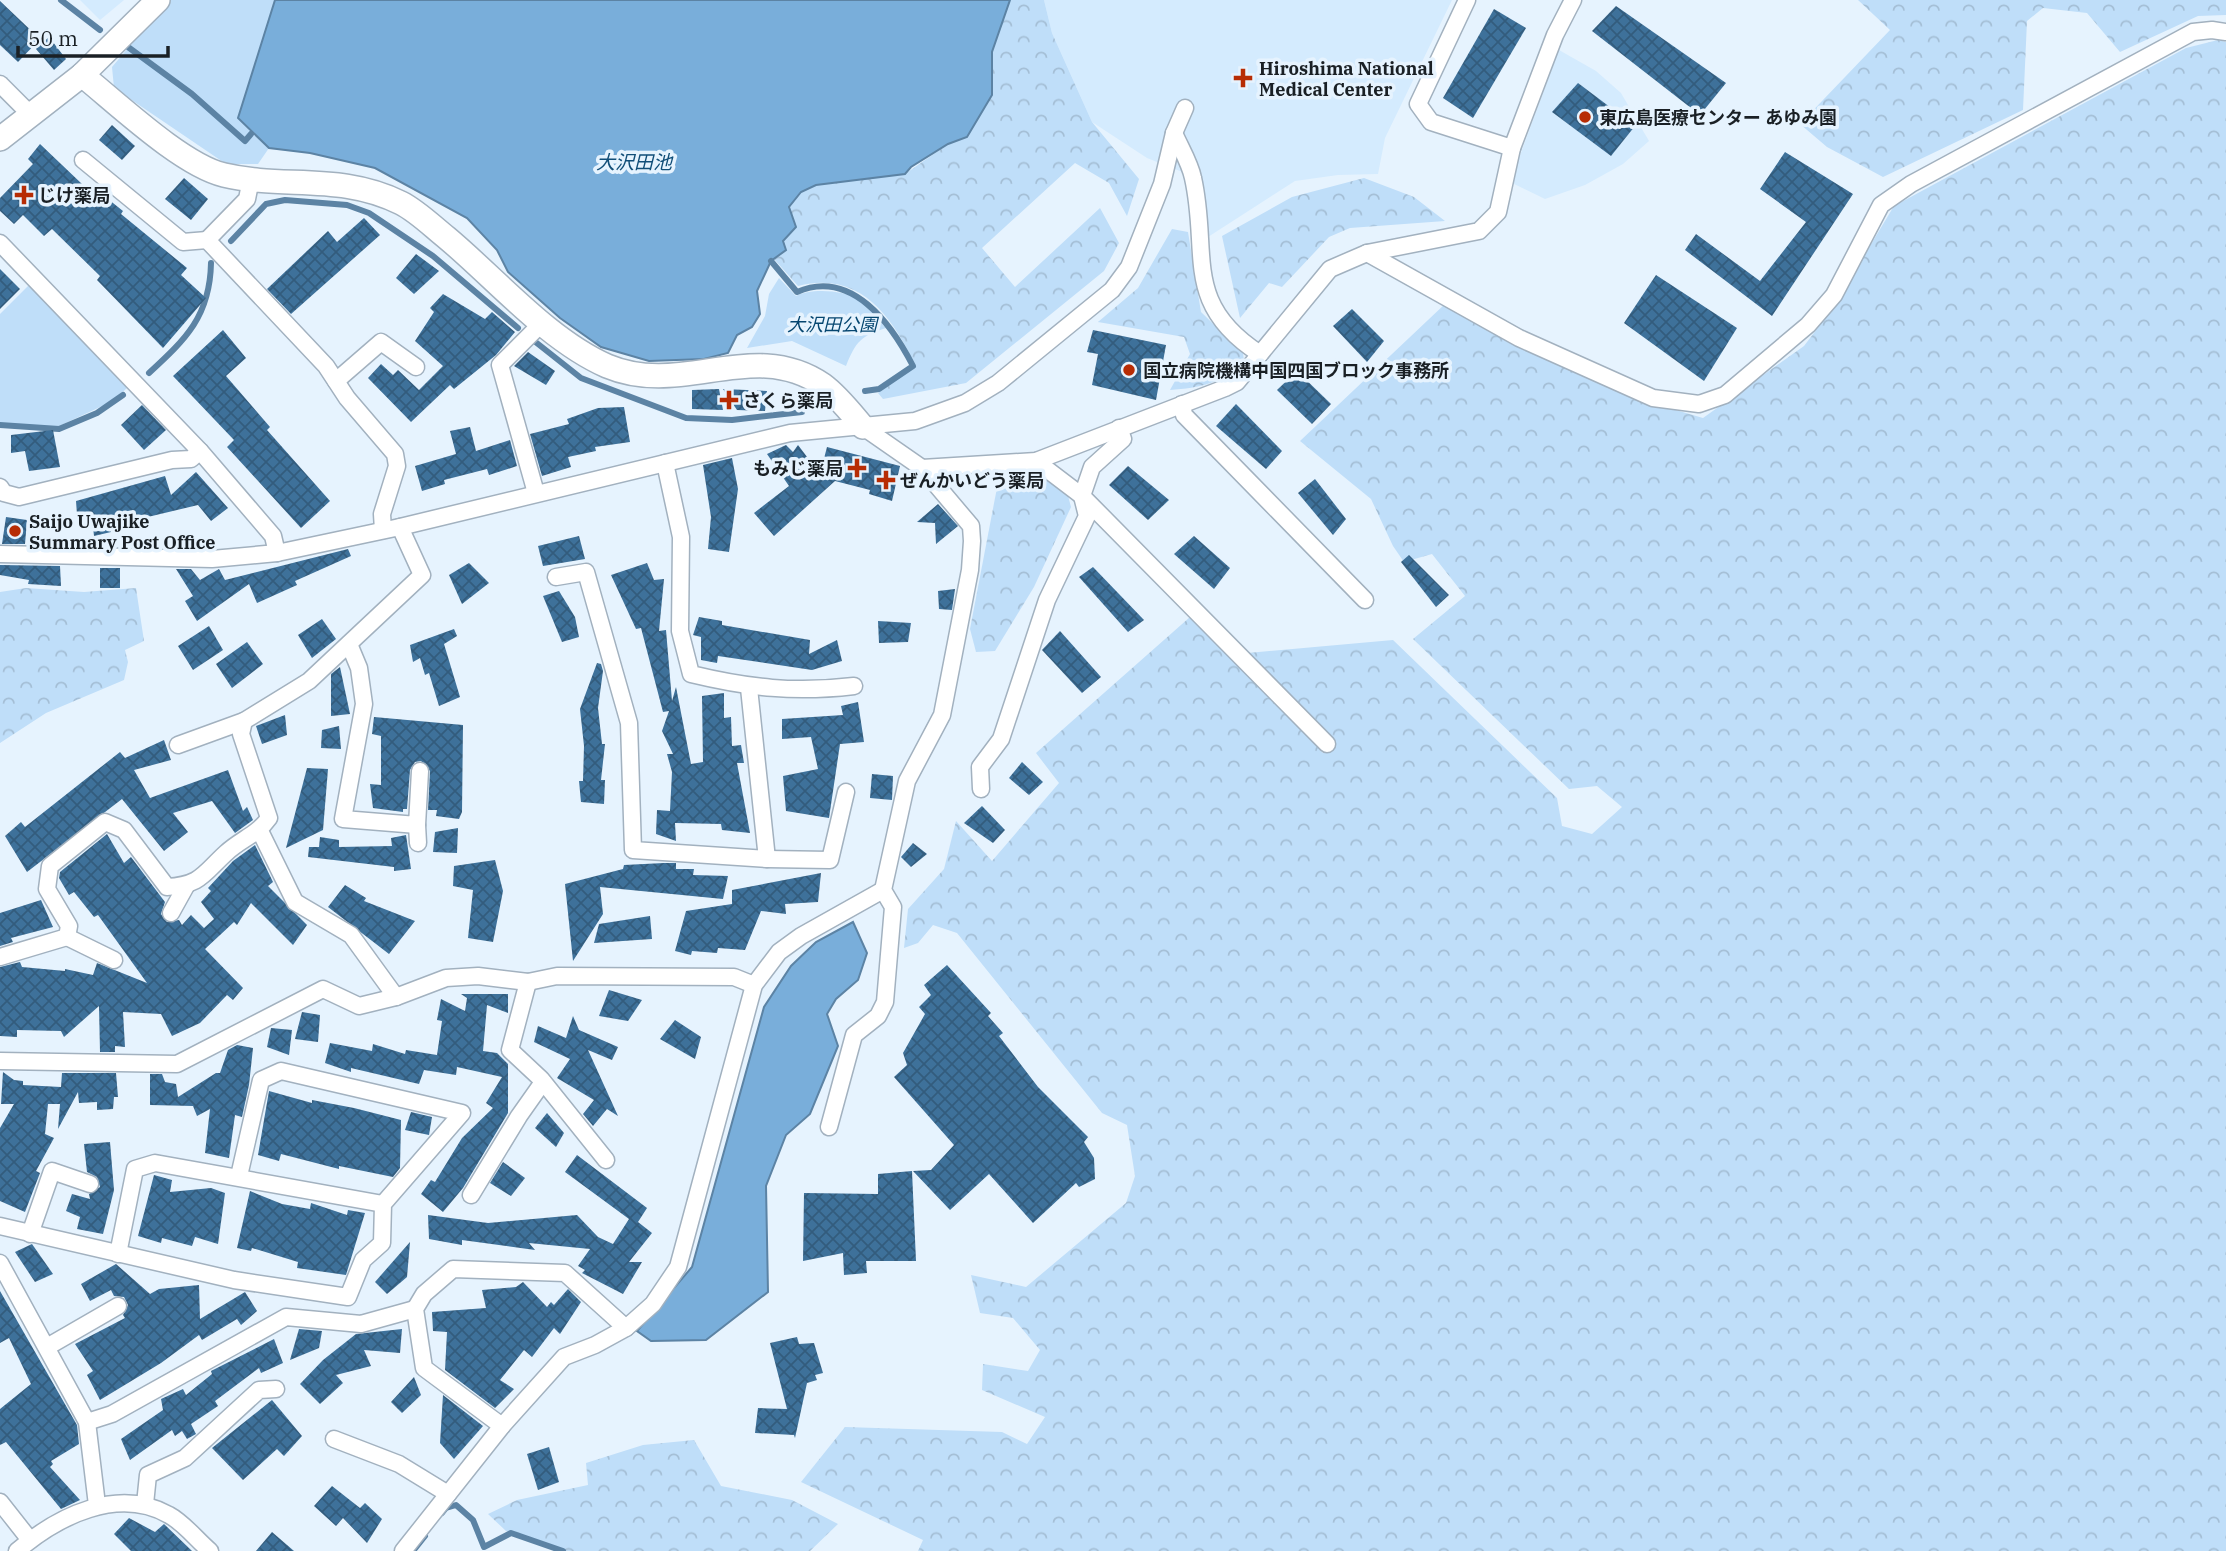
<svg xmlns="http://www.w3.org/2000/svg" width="2226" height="1551" viewBox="0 0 2226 1551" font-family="'IBM Plex Serif','Noto Sans JP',serif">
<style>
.built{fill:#d4ebfe}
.green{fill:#bfdef9}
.forest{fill:url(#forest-crowns)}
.water{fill:#79aeda;stroke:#5c83a4;stroke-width:2}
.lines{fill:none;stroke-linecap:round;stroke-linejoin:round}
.stream{stroke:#5c83a4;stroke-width:6}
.building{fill:url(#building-cross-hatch)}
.street-casing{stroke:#a2b1bf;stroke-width:19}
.secondary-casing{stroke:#a2b1bf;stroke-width:26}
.street{stroke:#fff;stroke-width:16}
.secondary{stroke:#fff;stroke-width:23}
.poi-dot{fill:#b72c04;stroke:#e6f3fe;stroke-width:2.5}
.labels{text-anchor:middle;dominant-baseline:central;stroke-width:7;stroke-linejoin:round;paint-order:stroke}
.poi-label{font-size:18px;font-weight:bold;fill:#1a2025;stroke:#e6f3fe;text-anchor:start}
.park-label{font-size:18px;font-style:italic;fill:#054670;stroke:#e6f3fe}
.water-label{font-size:19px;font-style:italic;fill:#114e78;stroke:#e6f3fe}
</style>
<defs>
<pattern id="forest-crowns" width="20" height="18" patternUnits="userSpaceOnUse" patternTransform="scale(1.75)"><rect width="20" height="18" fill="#bfdef9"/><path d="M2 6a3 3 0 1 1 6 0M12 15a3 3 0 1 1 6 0" fill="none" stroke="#a4bed5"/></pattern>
<pattern id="building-cross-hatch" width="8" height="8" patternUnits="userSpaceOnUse" patternTransform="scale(1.75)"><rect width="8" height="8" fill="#3e719a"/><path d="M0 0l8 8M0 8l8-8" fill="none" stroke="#335c7d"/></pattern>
</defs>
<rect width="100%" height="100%" fill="#e6f3fe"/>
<g class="built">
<path d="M80 0H124L100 20Z"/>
<path d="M1044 0H1452L1385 138 1378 174 1338 175 1295 181 1208 237 1200 179 1147 158 1092 122 1052 33Z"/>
<path d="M1559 50 1596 71 1621 93 1649 141 1623 164 1585 185 1545 199 1510 182Z"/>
</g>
<g class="green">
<path d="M169 0H275L238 117 269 148 258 164H226L114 88 112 67Z"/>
<path d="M779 278 796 296C810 288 844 290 858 299 869 305 878 320 886 328 861 336 856 341 846 366L792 341 747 348 765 316 769 294Z"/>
<path d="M29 285 128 387 113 401 55 428 0 423V314Z"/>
</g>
<g class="forest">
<path d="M1010 0H1044L1052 33 1092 122 1139 179 1127 216 1109 183 1075 163 982 248 1015 287 1100 208 1119 243 1104 271 966 383 883 399 878 393 915 364C891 316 860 270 798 286L774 259 786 250 783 241 789 207 801 192 816 185 905 174 948 144 967 137 992 95V52Z"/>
<path d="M1858 0H2226V15L2198 16 2120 52 2087 13 2043 8 2027 21 2023 110 1883 177 1827 147 1800 124 1890 30Z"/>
<path d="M2218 40 2226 42V1551H918L923 1540 801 1482 845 1427 1002 1432 1027 1444 1045 1417 982 1390 983 1364 1028 1371 1040 1350 1013 1318 980 1313 971 1275 1026 1287 1126 1203 1135 1176 1127 1125 1102 1113 957 933 933 925 918 943 904 948 908 909 944 869 956 821 992 861 1059 783 1036 753 1190 617 1323 753 1334 741 1248 653 1393 640 1557 798 1562 826 1592 834 1622 807 1597 786 1569 789 1413 639 1465 596 1432 554 1404 562 1393 546 1371 499 1300 441 1446 303C1526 351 1613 393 1703 418L1804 346 1832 309 1894 206 2186 48Z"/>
<path d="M1364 178 1414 197 1445 221 1350 228 1329 237 1282 287 1269 283 1240 318 1222 236 1292 197Z"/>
<path d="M1172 229 1188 232 1201 312 1243 353 1244 361C1223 383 1200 388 1170 390L1190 354 1184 337 1098 322 1138 288Z"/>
<path d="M1000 472 1038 473 1067 492 1071 507 1034 587 995 651 976 652 970 629Z"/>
<path d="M26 588 84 592 136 588 144 641 125 650 128 662 124 680 46 713 0 743V592Z"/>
<path d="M694 1440 721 1486 792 1500 838 1524 810 1551H563L506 1531 488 1514 517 1500 588 1485 586 1463 643 1445Z"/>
</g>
<g class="water">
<path d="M275 0H1010L992 52V95L967 137 948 144 911 167 905 174 816 185 801 192 789 207 796 227 783 241 786 250 771 261 757 291 760 314 752 327 737 335 728 353 704 359 649 361 601 347 560 318 508 272 497 250 467 218 375 168 310 153 269 148 238 118Z"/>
<path d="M853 922 867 953 858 980 836 999 827 1014 838 1046 810 1114 786 1135 766 1186 768 1292 706 1340 651 1341 637 1331 692 1267 764 1007 791 966 816 942Z"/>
</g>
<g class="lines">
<g class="stream">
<path d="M61 0 100 30"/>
<path d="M128 47 192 94 245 141 251 134"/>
<path d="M231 241 266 204 285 200 347 205 369 213 433 256 518 328"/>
<path d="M771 261 797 292C852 268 892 325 913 366L879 389 865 391"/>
<path d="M533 340 581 378 686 418 732 420 802 412"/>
<path d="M149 373C186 339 210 316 211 263"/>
<path d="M0 425 59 429 97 413 123 395"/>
<path d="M442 1513 446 1508 456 1505 473 1520 484 1547 511 1533 563 1551"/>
<path d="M413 1551 425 1536"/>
</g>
</g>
<g class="building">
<path d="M0 1 40 39 18 62 0 45Z"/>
<path d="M1616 6 1726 83 1700 115 1592 31Z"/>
<path d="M1494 9 1526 28 1473 118 1443 98Z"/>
<path d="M49 37 66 59 54 70 36 49Z"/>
<path d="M1578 83 1635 126 1611 156 1552 112Z"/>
<path d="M112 125 135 146 122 160 99 140Z"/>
<path d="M40 144 103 204 108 199 123 211 121 214 187 268 181 275 206 298 163 348 97 280 100 276 52 229 44 236 23 215 14 224 0 211V198L33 164 28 159Z"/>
<path d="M1785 152 1853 194 1772 316 1685 250 1696 234 1760 281 1806 222 1760 189Z"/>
<path d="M184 178 208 199 191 220 165 199Z"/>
<path d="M364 218 380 235 291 314 267 289 328 231 337 242Z"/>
<path d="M416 254 439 271 414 294 396 278Z"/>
<path d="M0 269 20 289 0 309Z"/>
<path d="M1656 275 1737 328 1704 381 1624 323Z"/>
<path d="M443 294 485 319 492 312 515 332 496 355 454 389 450 385 411 422 368 378 381 364 393 375 398 370 419 390 443 366 415 341 434 312 430 308Z"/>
<path d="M1352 309 1384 341 1367 362 1333 326Z"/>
<path d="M223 330 246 358 226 376 270 427 267 430 330 501 301 528 227 447 234 440 173 376Z"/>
<path d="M1093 330 1166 345 1156 400 1092 385 1098 354 1087 352Z"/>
<path d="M528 352 555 371 546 385 514 366Z"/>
<path d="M1297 371 1331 404 1312 424 1277 390Z"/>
<path d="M719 389 723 410 692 409V390Z"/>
<path d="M723 389 767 391 765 411 737 410Z"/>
<path d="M1236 404 1282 451 1266 469 1216 426Z"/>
<path d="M142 405 166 430 144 450 121 425Z"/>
<path d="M624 407 630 442 595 447 596 451 568 457 571 467 542 476 530 434 569 424 567 419 598 408Z"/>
<path d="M470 427 476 451 510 440 517 466 489 475 487 469 444 480 445 484 422 491 415 466 456 454 450 431Z"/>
<path d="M53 430 60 467 29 471 25 451 11 453V435Z"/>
<path d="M786 445 793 452 798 445 820 474 827 447 900 466 892 501 869 494 870 490 835 481 774 536 754 513 789 486 767 454Z"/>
<path d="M732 458 738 489 729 552 708 549 711 517 703 465Z"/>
<path d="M1128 466 1169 500 1148 520 1109 485Z"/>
<path d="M196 472 228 508 211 521 198 505 110 526 111 532 94 536 93 527 78 528 76 501 165 476 171 495Z"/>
<path d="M1315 479 1346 519 1333 535 1298 493Z"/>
<path d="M938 504 958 526 936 544 935 523 917 522Z"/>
<path d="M6 517 27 520 25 544H2Z"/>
<path d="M579 536 585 559 543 566 538 546Z"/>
<path d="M1194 536 1230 568 1214 589 1174 554Z"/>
<path d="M348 549 351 556 295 581 297 585 257 603 249 584 197 621 185 601 193 596 176 569H191L200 580 219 569 225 580Z"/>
<path d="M1409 555 1449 595 1436 607 1401 562Z"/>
<path d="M469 563 489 583 462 604 449 575Z"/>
<path d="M647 563 654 580 664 579 659 631 666 630 672 701 676 687 691 764 703 762 702 696 724 693V718L731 717 732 746 741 745 744 763H737L750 833 722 830 721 824 675 823 676 841 656 834 657 810 670 811 672 772 667 754H673L662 731 669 711 663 712 641 628 636 629 611 575Z"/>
<path d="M0 565 60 566 61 586 28 584 29 580 0 575Z"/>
<path d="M1093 567 1144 620 1128 632 1079 577Z"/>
<rect x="100" y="568" width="20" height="20"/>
<path d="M955 589 952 610 939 609 938 591Z"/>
<path d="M559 591 575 617 579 637 562 642 543 596Z"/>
<path d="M699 617 722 621V625L810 640 809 654 837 640 842 661 812 670 718 656 717 663 701 660V637L693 635Z"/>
<path d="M322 619 336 639 312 658 298 635Z"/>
<path d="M878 621 911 623 908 642 879 643Z"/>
<path d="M209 626 223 650 193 670 178 646Z"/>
<path d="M454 629 457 636 444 644 460 697 439 706 429 673 425 675 420 658 413 662 410 645Z"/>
<path d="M1060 631 1101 677 1082 693 1042 650Z"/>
<path d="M247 642 263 664 232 688 216 664Z"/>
<path d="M597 663 601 664 603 671 598 708 602 744H605L601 780H605L604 804 581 802 579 781H583L584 746 580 709Z"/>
<path d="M340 667 350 714 331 716V674Z"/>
<path d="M858 702 864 742 840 744 829 818 786 811 783 776 818 769 811 737 782 739V719L843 715 841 706Z"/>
<path d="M285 715 287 735 262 744 256 726Z"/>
<path d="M374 717 463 725 462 812 459 819 436 816 437 810H428L430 771 421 761 415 762 410 770 407 809H403V812L373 808 370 784 381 785V736L372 734Z"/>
<path d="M339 726 341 749 321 748 322 730Z"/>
<path d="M164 740 171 760 134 770 150 798 228 770 243 811 247 807 253 820 235 833 212 801 173 813 188 832 164 851 122 799 27 872 5 836 21 822 25 827 120 752 125 758Z"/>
<path d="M1022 762 1043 782 1029 795 1009 778Z"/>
<path d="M307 768 328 769 323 830 286 848Z"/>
<path d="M872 774 893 776 892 800 870 798Z"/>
<path d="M982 806 1005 830 993 843 964 823Z"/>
<path d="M458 828 457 853 433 852 435 832Z"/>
<path d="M107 834 124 863 131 857 165 902 161 914 167 922 179 920 182 925 191 915 204 928 214 919 201 902 211 891 208 888 233 861 255 845 273 882 268 886 307 925 293 945 251 903 237 925 234 922 205 949 243 988 233 1000 227 995 200 1023 172 1036 161 1014 123 1012 125 1047 115 1046V1052H100L99 1006 64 1037 61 1031 17 1030V1037L0 1036V967L20 962 22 967 65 971V969L93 975 97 963 147 983 98 915 94 917 74 892 69 895 59 878 60 872Z"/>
<path d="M406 835 411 869 394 871V867L308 857 309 847H319L320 837 339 840V847L392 846 391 838Z"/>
<path d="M913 843 927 854 911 867 901 857Z"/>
<path d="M495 860 503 891 493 942 468 938 473 890 453 886 454 866Z"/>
<path d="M664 863H676V869H694L693 875 728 876 723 899 600 887 603 914 573 961 565 884 623 869 624 865Z"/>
<path d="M821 873 818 902 785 904 786 914 761 911 745 950 718 948 717 953 692 951 691 955 675 951 686 911 732 904V890Z"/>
<path d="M345 885 366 898 364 901 415 921 389 954 328 907Z"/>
<path d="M41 900 53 927 11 938 13 942 0 946V913Z"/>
<path d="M650 916 652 939 594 943 599 924Z"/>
<path d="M947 965 991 1013 988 1016 1003 1033 999 1036 1038 1087 1088 1137 1084 1142 1094 1158 1095 1179 1079 1187 1076 1183 1033 1223 989 1174 950 1210 913 1171 931 1170 954 1145 894 1077 907 1065 903 1053 925 1014 919 1007 931 995 924 985Z"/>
<path d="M609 990 642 1000 628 1021 599 1016Z"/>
<path d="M461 994H508V1013L487 1005 483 1051 497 1053 508 1064V1113L463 1188 443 1212 421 1194 431 1180 435 1182 462 1138 493 1108 486 1103 502 1077 457 1067 456 1075 424 1070 419 1084 351 1068V1072L325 1063 330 1043 372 1051 373 1044 405 1054 406 1050 437 1055 442 1021 437 1020 441 999 465 1011 467 998Z"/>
<path d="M302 1012 320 1015 318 1042 295 1039Z"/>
<path d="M573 1016 579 1030 618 1047 612 1060 588 1050 618 1116 607 1109 593 1126 583 1114 594 1100 557 1078 570 1059 534 1042 538 1026 566 1038Z"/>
<path d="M675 1020 701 1037 695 1059 660 1039Z"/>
<path d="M271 1028 292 1030 289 1055 267 1047Z"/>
<path d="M237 1045 253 1048 249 1085 242 1117 235 1115 229 1158 205 1153 210 1109 197 1116 193 1106 150 1105V1074H162L165 1082 176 1084 178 1097 216 1073H220L228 1050Z"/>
<path d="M3 1072 14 1080 23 1081V1085L61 1087 62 1073H116L118 1097H114L113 1109 97 1110V1102L79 1103 78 1092 58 1129 60 1104H48L45 1134 54 1138 36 1171 40 1173 25 1212 0 1201V1128L14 1104H1Z"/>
<path d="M269 1091 312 1103V1100L354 1108 401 1120 400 1168 393 1177 339 1166V1169L281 1154 279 1161 258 1155Z"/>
<path d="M411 1112 432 1117 429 1135 405 1130Z"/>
<path d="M547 1113 564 1133 556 1147 535 1128Z"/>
<path d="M110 1142 114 1190 103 1234 77 1229 80 1217 66 1211 72 1194 90 1199 89 1194 100 1187 97 1177 87 1172 84 1144Z"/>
<path d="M577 1155 647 1208 638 1222 652 1233 629 1262H642L623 1294 582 1273 585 1270 578 1266 590 1249 529 1243 535 1250 462 1240V1245L429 1239 428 1215 488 1223 577 1215 598 1237 613 1244 629 1219 565 1172Z"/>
<path d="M503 1162 525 1178 511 1196 490 1183Z"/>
<path d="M912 1171 916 1261H866L867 1273 844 1275 843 1253 803 1261 804 1193 878 1194V1174Z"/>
<path d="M154 1175 172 1180 170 1192 211 1188 225 1193 218 1244 195 1237 192 1246 162 1238 161 1243 138 1236Z"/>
<path d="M250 1191 282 1204 310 1209 311 1203 347 1215 348 1210 365 1213 346 1275 297 1268 298 1262 252 1248 251 1251 237 1248Z"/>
<path d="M410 1242 407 1277 387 1294 375 1282Z"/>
<path d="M32 1244 53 1274 35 1282 15 1252Z"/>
<path d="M116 1264 150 1294 159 1289 199 1285 200 1319 245 1292 257 1311 241 1325 237 1319 202 1340 199 1335 161 1363 100 1400 87 1375 93 1371 75 1344 125 1318 123 1315 128 1305 124 1297 114 1296 111 1290 90 1301 81 1284Z"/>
<path d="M523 1282 547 1307 551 1302 554 1305 568 1289 581 1302 560 1334 554 1328 532 1357 524 1350 500 1380 514 1389 495 1408 445 1370 447 1332 433 1331 432 1312 486 1308 482 1290 516 1287Z"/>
<path d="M0 1291 77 1425 79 1444 51 1461 53 1464 50 1467 80 1500 61 1509 6 1442 0 1445V1409L31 1384 9 1338 0 1343Z"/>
<path d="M299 1329 322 1331 319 1348 290 1360Z"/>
<path d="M402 1329 400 1353 364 1350 371 1366 336 1375 343 1383 320 1404 300 1384 323 1360 356 1334Z"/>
<path d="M797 1337 799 1344 814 1343 823 1373 815 1375 817 1380 807 1383 795 1438 794 1435 755 1433 758 1408 787 1409 770 1343Z"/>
<path d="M274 1339 283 1363 261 1373 259 1368 215 1401 218 1406 191 1424 196 1434 187 1439 182 1431 175 1436 172 1430 130 1460 121 1439 163 1410 161 1399 183 1389 186 1395 212 1374 211 1371Z"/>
<path d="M414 1377 421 1395 402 1413 391 1402Z"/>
<path d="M443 1395 483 1426 454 1459 440 1443Z"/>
<path d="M272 1400 302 1436 284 1456 277 1449 243 1480 212 1448Z"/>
<path d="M549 1447 559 1482 538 1490 527 1454Z"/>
<path d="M332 1486 360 1508 365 1503 382 1519 367 1543 343 1518 336 1526 314 1506Z"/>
<path d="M129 1518 155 1532 164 1524 192 1551H131L114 1534Z"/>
<path d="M272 1532 294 1551H256Z"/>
</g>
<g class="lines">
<defs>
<g id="street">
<path d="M1467 0 1418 104 1431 122 1512 148"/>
<path d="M0 84 31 115"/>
<path d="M1174 133C1180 147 1190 163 1193 178 1210 253 1181 303 1260 354"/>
<path d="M83 160 183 242 207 240"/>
<path d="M251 179 247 199 207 240 326 366 347 398 395 454 397 466 382 514 383 530"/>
<path d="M0 243 200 451 273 536 277 553"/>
<path d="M1367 253 1519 338 1653 398 1699 404 1725 395 1808 325 1834 295 1881 205 1911 184 2193 32 2212 30 2226 32"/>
<path d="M336 381 381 342 416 367"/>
<path d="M1182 404 1184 415 1365 600"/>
<path d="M1036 461 1082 496 1327 744"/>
<path d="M665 463 681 537 680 631 691 674C749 688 795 693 854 686"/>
<path d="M922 468 1036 461 1225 388 1237 382 1330 269 1367 253 1479 231 1498 212 1512 148 1555 35 1573 0"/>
<path d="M0 487 4 493 19 497 172 460 191 459 200 451"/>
<path d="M536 493 500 365 543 322"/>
<path d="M0 554 212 559 277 553 400 527 790 433 915 421 965 403 998 383 1112 290 1129 267 1162 184 1174 133 1185 108"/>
<path d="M556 577 586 572 629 723 633 850 767 859 749 688"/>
<path d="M349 644 359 668 364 704 343 819 417 825 420 771"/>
<path d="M178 745 244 721"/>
<path d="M981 789 980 767 1001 739 1047 600 1087 516 1082 496 1092 467 1123 439 1119 428"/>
<path d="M417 825 418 843"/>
<path d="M260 831 295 902 351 935 396 997"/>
<path d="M767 859 830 860 846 792"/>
<path d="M171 913 186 886"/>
<path d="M67 937 114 960"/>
<path d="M0 957 67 937 69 926 47 889 50 866 105 822 124 830 167 887C201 885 203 874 226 853 241 839 257 835 269 818L241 734 244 721 309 681 422 575 400 527"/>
<path d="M528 982 510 1050 541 1079 606 1160"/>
<path d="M0 1061 177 1064 323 989 359 1006 396 997 446 978 478 976 528 982 557 976 734 977 754 985"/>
<path d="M829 1127 854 1035 878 1016 885 1002 893 907 883 890 907 781 942 715 970 570 972 541 971 526 922 468 863 427"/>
<path d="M471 1195 519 1116 543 1082"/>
<path d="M0 1226 234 1280 348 1297 363 1260 382 1243 383 1204 462 1113 281 1071 261 1080 239 1176"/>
<path d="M30 1234 52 1171 90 1184"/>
<path d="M118 1254 135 1169 155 1163 383 1204"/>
<path d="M0 1263 87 1422 97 1505"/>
<path d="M47 1347 118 1306"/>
<path d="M87 1422 112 1414 286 1317 361 1324 415 1309"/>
<path d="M502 1426 424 1368 415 1309 424 1294 453 1269 565 1273 626 1328"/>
<path d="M334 1439 399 1464 448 1494"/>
<path d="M0 1502 30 1540"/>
<path d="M145 1504 148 1475 185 1458 259 1390 276 1389"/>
<path d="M17 1551C58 1516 118 1486 169 1515 184 1523 197 1540 210 1551"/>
<path d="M403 1551 502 1426 564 1357 595 1345 626 1328 653 1304 678 1267 754 985 779 952 801 936 883 890"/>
</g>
<g id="secondary">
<path d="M82 75C118 104 182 165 224 175 284 189 342 173 401 203 417 211 432 226 447 238 496 279 548 340 607 366 683 398 753 337 823 385 838 396 851 413 863 427"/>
<path d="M0 139 82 75 158 0"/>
</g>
</defs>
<use href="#street" class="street-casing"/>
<use href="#secondary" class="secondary-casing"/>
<use href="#street" class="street"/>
<use href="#secondary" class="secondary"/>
</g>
<g class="poi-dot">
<path d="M1239.5 67.5h7v7h7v7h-7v7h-7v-7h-7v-7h7z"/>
<circle cx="1585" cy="117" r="7"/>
<path d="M20.5 184.5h7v7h7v7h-7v7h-7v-7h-7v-7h7z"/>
<circle cx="1129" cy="370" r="7"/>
<path d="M725.5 389.5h7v7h7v7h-7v7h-7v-7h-7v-7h7z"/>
<path d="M853.5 457.5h7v7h7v7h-7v7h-7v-7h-7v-7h7z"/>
<path d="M882.5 469.5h7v7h7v7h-7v7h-7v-7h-7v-7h7z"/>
<circle cx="15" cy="531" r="7"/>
</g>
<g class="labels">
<g class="poi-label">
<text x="1259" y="68">Hiroshima National<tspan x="1259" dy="21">Medical Center</tspan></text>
<text x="1599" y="117">東広島医療センター あゆみ園</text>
<text x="38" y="195">じけ薬局</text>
<text x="1143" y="370">国立病院機構中国四国ブロック事務所</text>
<text x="743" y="400">さくら薬局</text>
<text x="843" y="468" text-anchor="end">もみじ薬局</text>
<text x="900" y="480">ぜんかいどう薬局</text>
<text x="29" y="521">Saijo Uwajike<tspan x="29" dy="21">Summary Post Office</tspan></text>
</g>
<g class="park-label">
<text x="832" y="324">大沢田公園</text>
</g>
<g class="water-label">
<text x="634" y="162">大沢田池</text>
</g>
</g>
<path d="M18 46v10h150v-10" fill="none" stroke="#1a2025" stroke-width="3.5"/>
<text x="28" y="46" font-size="21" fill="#1a2025" stroke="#e6f3fe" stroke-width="5" paint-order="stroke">50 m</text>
</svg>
